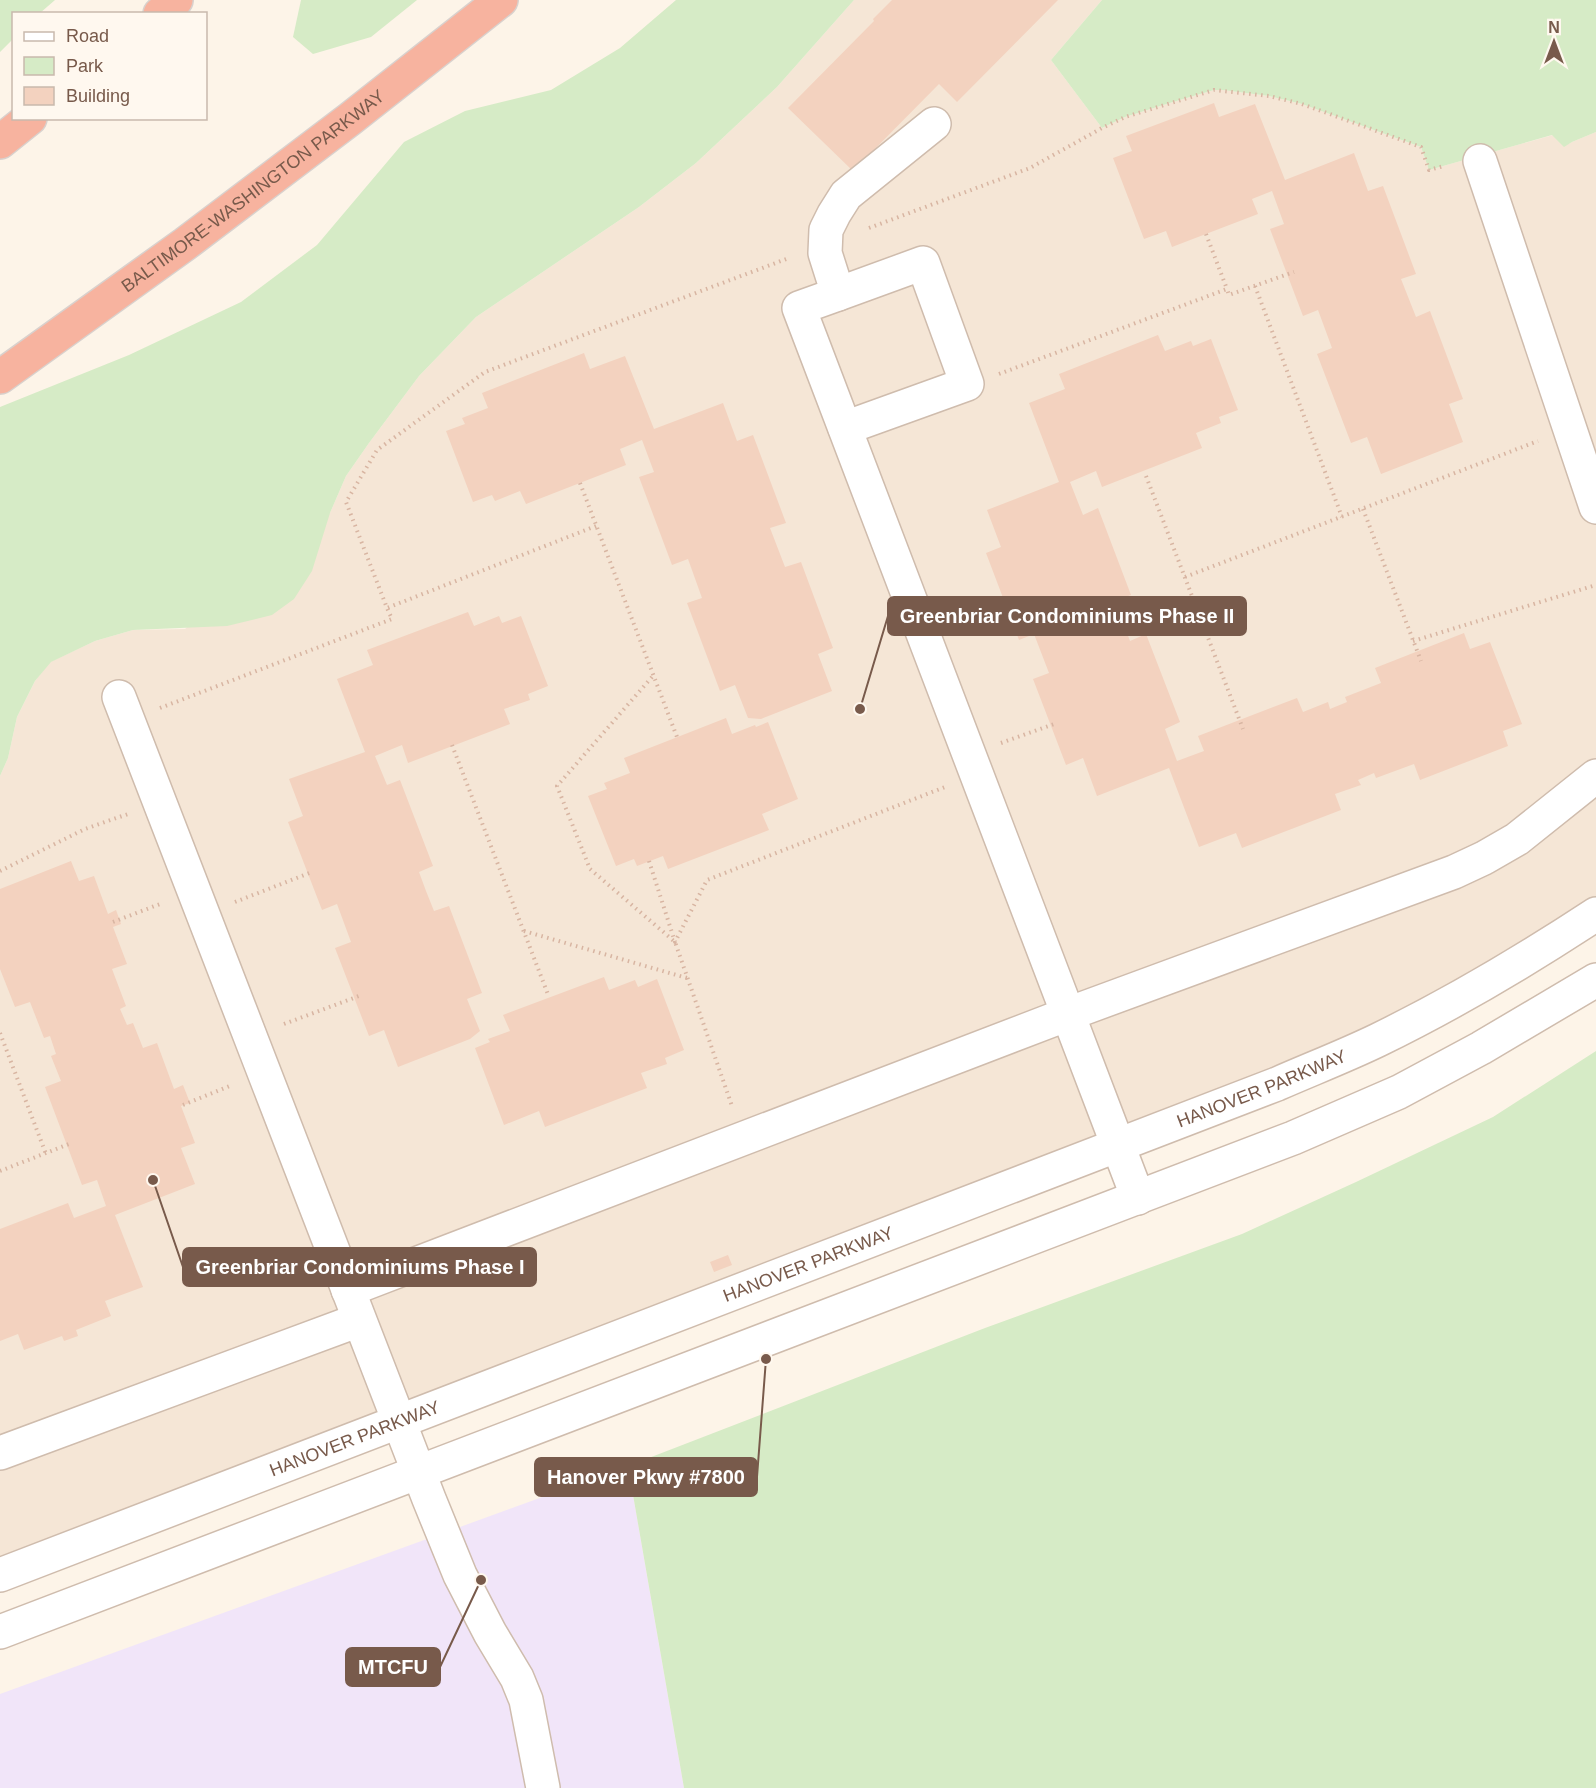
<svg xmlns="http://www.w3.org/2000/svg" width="1596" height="1788" viewBox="0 0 1596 1788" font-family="Arial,sans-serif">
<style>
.residential{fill:#f5e6d6}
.education{fill:#f1e5f9}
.green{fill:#d6ebc6}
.building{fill:#f3d2bf}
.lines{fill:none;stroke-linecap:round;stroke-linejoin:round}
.minor-casing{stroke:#cfbcad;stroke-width:36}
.highway-casing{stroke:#d9d1cd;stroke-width:36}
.path{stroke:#d8b5a2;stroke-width:4;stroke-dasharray:1.5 4.5;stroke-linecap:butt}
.minor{stroke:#fff;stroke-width:33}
.highway{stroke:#f7b39f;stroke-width:33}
.labels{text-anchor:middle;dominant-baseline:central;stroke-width:4.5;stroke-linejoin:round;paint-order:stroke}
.street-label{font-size:18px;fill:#785a4b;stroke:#fff8ef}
.leader{fill:none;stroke:#785a4b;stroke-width:2}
.callout-dot{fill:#785a4b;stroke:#fff8ef;stroke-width:2}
.callout{fill:#785a4b;stroke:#785a4b;stroke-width:2}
.callout-label{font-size:20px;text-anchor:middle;font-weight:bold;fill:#fff}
</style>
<rect width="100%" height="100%" fill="#fdf4e8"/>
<path class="residential" d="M854 0H1102L1051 60 1102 128 1125 117 1173 102 1214 90H1223L1269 96 1302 104 1421 147 1429 170 1553 135 1564 146 1572 142 1596 132V914L1464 996 0 1575V776L8 758 17 717 35 681 50 662 95 641 133 630 185 629 330 513 346 476 369 443 419 376 476 317 639 207 696 163 777 87Z"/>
<path class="education" d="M628 1466 684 1788H0V1694Z"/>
<g class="green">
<path d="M0 0H55L40 13 14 14 13 39 0 52Z"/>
<path d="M301 0H417L371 37 313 54 293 37Z"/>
<path d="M676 0H854L777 87 696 163 639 207 476 317 419 376 369 443 346 476 330 513 312 571 294 599 272 615 227 626 133 630 95 641 51 662 35 681 17 717 8 758 0 776V407L129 355 241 302 317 245 404 142 465 111 551 90 620 48Z"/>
<path d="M1102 0H1596V132L1572 142 1564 147 1552 135 1429 170 1421 147 1302 104 1269 96 1223 90H1214L1173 102 1125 117 1102 128 1051 60Z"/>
<path d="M1596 1051V1788H684L628 1466 985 1328 1242 1234 1356 1182 1493 1117Z"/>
</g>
<g class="building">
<path d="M892 0H1058L957 102 939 84 853 171 788 108 874 21 873 19Z"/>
<path d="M1214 103 1219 117 1255 104 1285 180 1354 153 1368 191 1383 186 1416 274 1401 279 1416 317 1430 311 1463 399 1449 404 1463 442 1381 474 1367 437 1351 443 1317 354 1332 348 1318 310 1303 316 1270 229 1284 224 1272 191 1252 199 1258 214 1172 247 1166 231 1144 239 1113 158 1132 151 1126 136Z"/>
<path d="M1158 335 1165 351 1191 341 1193 346 1211 339 1238 410 1219 417 1221 423 1196 433 1202 448 1102 487 1096 471 1070 482 1083 515 1098 508 1131 595 1115 601 1130 641 1146 634 1180 722 1165 729 1177 761 1204 751 1198 736 1297 698 1303 712 1328 702 1330 709 1347 702 1345 697 1381 683 1375 668 1464 633 1470 649 1490 642 1522 724 1503 731 1508 746 1420 780 1414 764 1376 778 1374 773 1358 780 1361 785 1335 794 1341 810 1242 848 1236 833 1199 847 1169 768 1097 796 1083 758 1066 765 1033 679 1049 673 1034 634 1019 640 986 553 1001 547 987 510 1059 482 1029 403 1065 389 1059 374Z"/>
<path d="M584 353 590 369 625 356 654 429 723 403 737 441 753 435 786 523 770 528 785 567 801 562 833 648 818 654 832 691 761 719 748 718 735 685 720 691 687 603 702 598 688 559 672 565 639 477 654 472 642 440 620 449 626 465 526 504 520 491 495 501 492 495 473 502 446 431 465 424 462 418 488 408 482 393Z"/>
<path d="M468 612 474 626 499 616 502 623 521 616 548 686 528 694 530 700 504 709 510 724 408 763 402 745 375 756 387 785 400 780 433 866 419 872 426 891 434 911 449 906 482 993 467 999 480 1031 470 1039 398 1067 384 1030 369 1036 335 948 351 942 337 904 322 910 288 822 303 816 289 779 365 752 337 679 373 665 367 650Z"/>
<path d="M726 718 732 734 755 725 756 727 768 722 798 799 762 814 769 830 668 869 663 856 637 866 634 859 616 866 588 796 607 789 604 783 630 773 624 758Z"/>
<path d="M71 861 79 881 94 876 108 914 116 910 121 924 113 927 127 964 112 969 126 1006 120 1009 127 1025 133 1023 143 1048 157 1043 174 1089 183 1085 190 1103 181 1106 195 1143 181 1148 195 1184 115 1215 143 1287 105 1301 111 1316 76 1330 78 1336 64 1341 62 1336 24 1350 18 1334 0 1341V1229L68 1203 74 1218 106 1206 97 1180 82 1185 45 1087 61 1081 51 1056 56 1054 50 1036 44 1038 30 1002 15 1007 0 969V889Z"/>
<path d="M604 977 609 990 635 980 638 987 657 979 684 1050 665 1058 667 1064 641 1073 647 1088 545 1127 539 1111 504 1125 475 1048 490 1042 488 1039 510 1031 503 1015Z"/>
<path d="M728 1255 732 1265 714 1272 710 1262Z"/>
</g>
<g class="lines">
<defs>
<g id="minor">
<path d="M934 124 846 195 834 214 826 230 825 253 838 294 799 308 1138 1198"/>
<path d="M1480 161 1596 507"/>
<path d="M838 294 923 263 967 384 845 428"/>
<path d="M119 697 429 1499 460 1575 490 1633 517 1678 526 1700 543 1788"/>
<path d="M348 1290 1068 1014 1454 872 1484 858 1517 839 1596 776"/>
<path d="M0 1453 359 1320"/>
<path id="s1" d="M0 1575 1277 1084C1311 1069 1345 1056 1378 1040 1454 1003 1526 960 1596 914"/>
<path d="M0 1632 1293 1138 1399 1092 1481 1048 1596 980"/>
</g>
<g id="highway">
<path d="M160 14 176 0"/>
<path d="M0 142 30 118"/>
<path id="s2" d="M0 377 185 244 350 119 501 0"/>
</g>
</defs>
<use href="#minor" class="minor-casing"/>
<use href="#highway" class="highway-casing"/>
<g class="path">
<path d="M869 228 1030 168 1102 128 1125 117 1214 90 1269 96 1302 104 1421 147 1429 170 1444 166"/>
<path d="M1206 234 1227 289"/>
<path d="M1255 286 1342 517"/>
<path d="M999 374 1227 289 1229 295 1294 272"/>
<path d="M1146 476 1243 729"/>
<path d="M580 483 677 737"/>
<path d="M1363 509 1421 661"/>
<path d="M596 526 387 608 346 502 377 450 485 372 789 258"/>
<path d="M1185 577 1538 441"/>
<path d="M1413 641 1596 585"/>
<path d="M652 677 557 786 590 869 675 942 732 1106"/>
<path d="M160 708 392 619 387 608"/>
<path d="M1001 743 1054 724"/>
<path d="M452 745 549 997"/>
<path d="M649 861 675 942 707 880 945 787"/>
<path d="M0 871 85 829 128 814"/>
<path d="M235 902 312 872"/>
<path d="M113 922 160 904"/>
<path d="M524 931 687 978"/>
<path d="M284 1024 359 996"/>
<path d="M0 1033 46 1154"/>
<path d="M183 1105 232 1085"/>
<path d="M0 1171 69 1144"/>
</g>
<use href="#minor" class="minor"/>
<use href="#highway" class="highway"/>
</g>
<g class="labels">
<g class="street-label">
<text stroke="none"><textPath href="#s2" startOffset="314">BALTIMORE-WASHINGTON PARKWAY</textPath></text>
<text stroke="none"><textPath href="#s1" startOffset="1352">HANOVER PARKWAY</textPath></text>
<text stroke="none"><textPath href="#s1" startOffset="866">HANOVER PARKWAY</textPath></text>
<text stroke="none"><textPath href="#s1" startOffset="380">HANOVER PARKWAY</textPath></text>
</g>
</g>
<path class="leader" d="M860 709L888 616M153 1180L183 1267M766 1359L757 1477M481 1580L440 1667"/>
<g class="callout-dot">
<circle cx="860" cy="709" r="6"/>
<circle cx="153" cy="1180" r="6"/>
<circle cx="766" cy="1359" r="6"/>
<circle cx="481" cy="1580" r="6"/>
</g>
<g class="callout">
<rect x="888" y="597" width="358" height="38" rx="6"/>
<rect x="183" y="1248" width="353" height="38" rx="6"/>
<rect x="535" y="1458" width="222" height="38" rx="6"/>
<rect x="346" y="1648" width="94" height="38" rx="6"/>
</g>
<g class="callout-label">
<text x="1067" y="623">Greenbriar Condominiums Phase II</text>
<text x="360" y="1274">Greenbriar Condominiums Phase I</text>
<text x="646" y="1484">Hanover Pkwy #7800</text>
<text x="393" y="1674">MTCFU</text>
</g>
<rect x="12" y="12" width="195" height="108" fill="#fff8ef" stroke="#c9b9ad" stroke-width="1.5"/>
<rect x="24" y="32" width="30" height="9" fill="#ffffff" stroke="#c9b9ad" stroke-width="1.5"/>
<text x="66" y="42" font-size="18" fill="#785a4b">Road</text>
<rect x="24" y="57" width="30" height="18" fill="#d6ebc6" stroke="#c9b9ad" stroke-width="1.5"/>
<text x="66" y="72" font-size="18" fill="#785a4b">Park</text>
<rect x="24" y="87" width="30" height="18" fill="#f3d2bf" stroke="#c9b9ad" stroke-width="1.5"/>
<text x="66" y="102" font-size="18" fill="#785a4b">Building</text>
<g transform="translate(1554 42)" stroke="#fff8ef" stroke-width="4.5" paint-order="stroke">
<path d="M0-4.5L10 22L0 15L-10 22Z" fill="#785a4b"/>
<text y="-9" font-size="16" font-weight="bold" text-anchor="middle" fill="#785a4b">N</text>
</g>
</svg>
